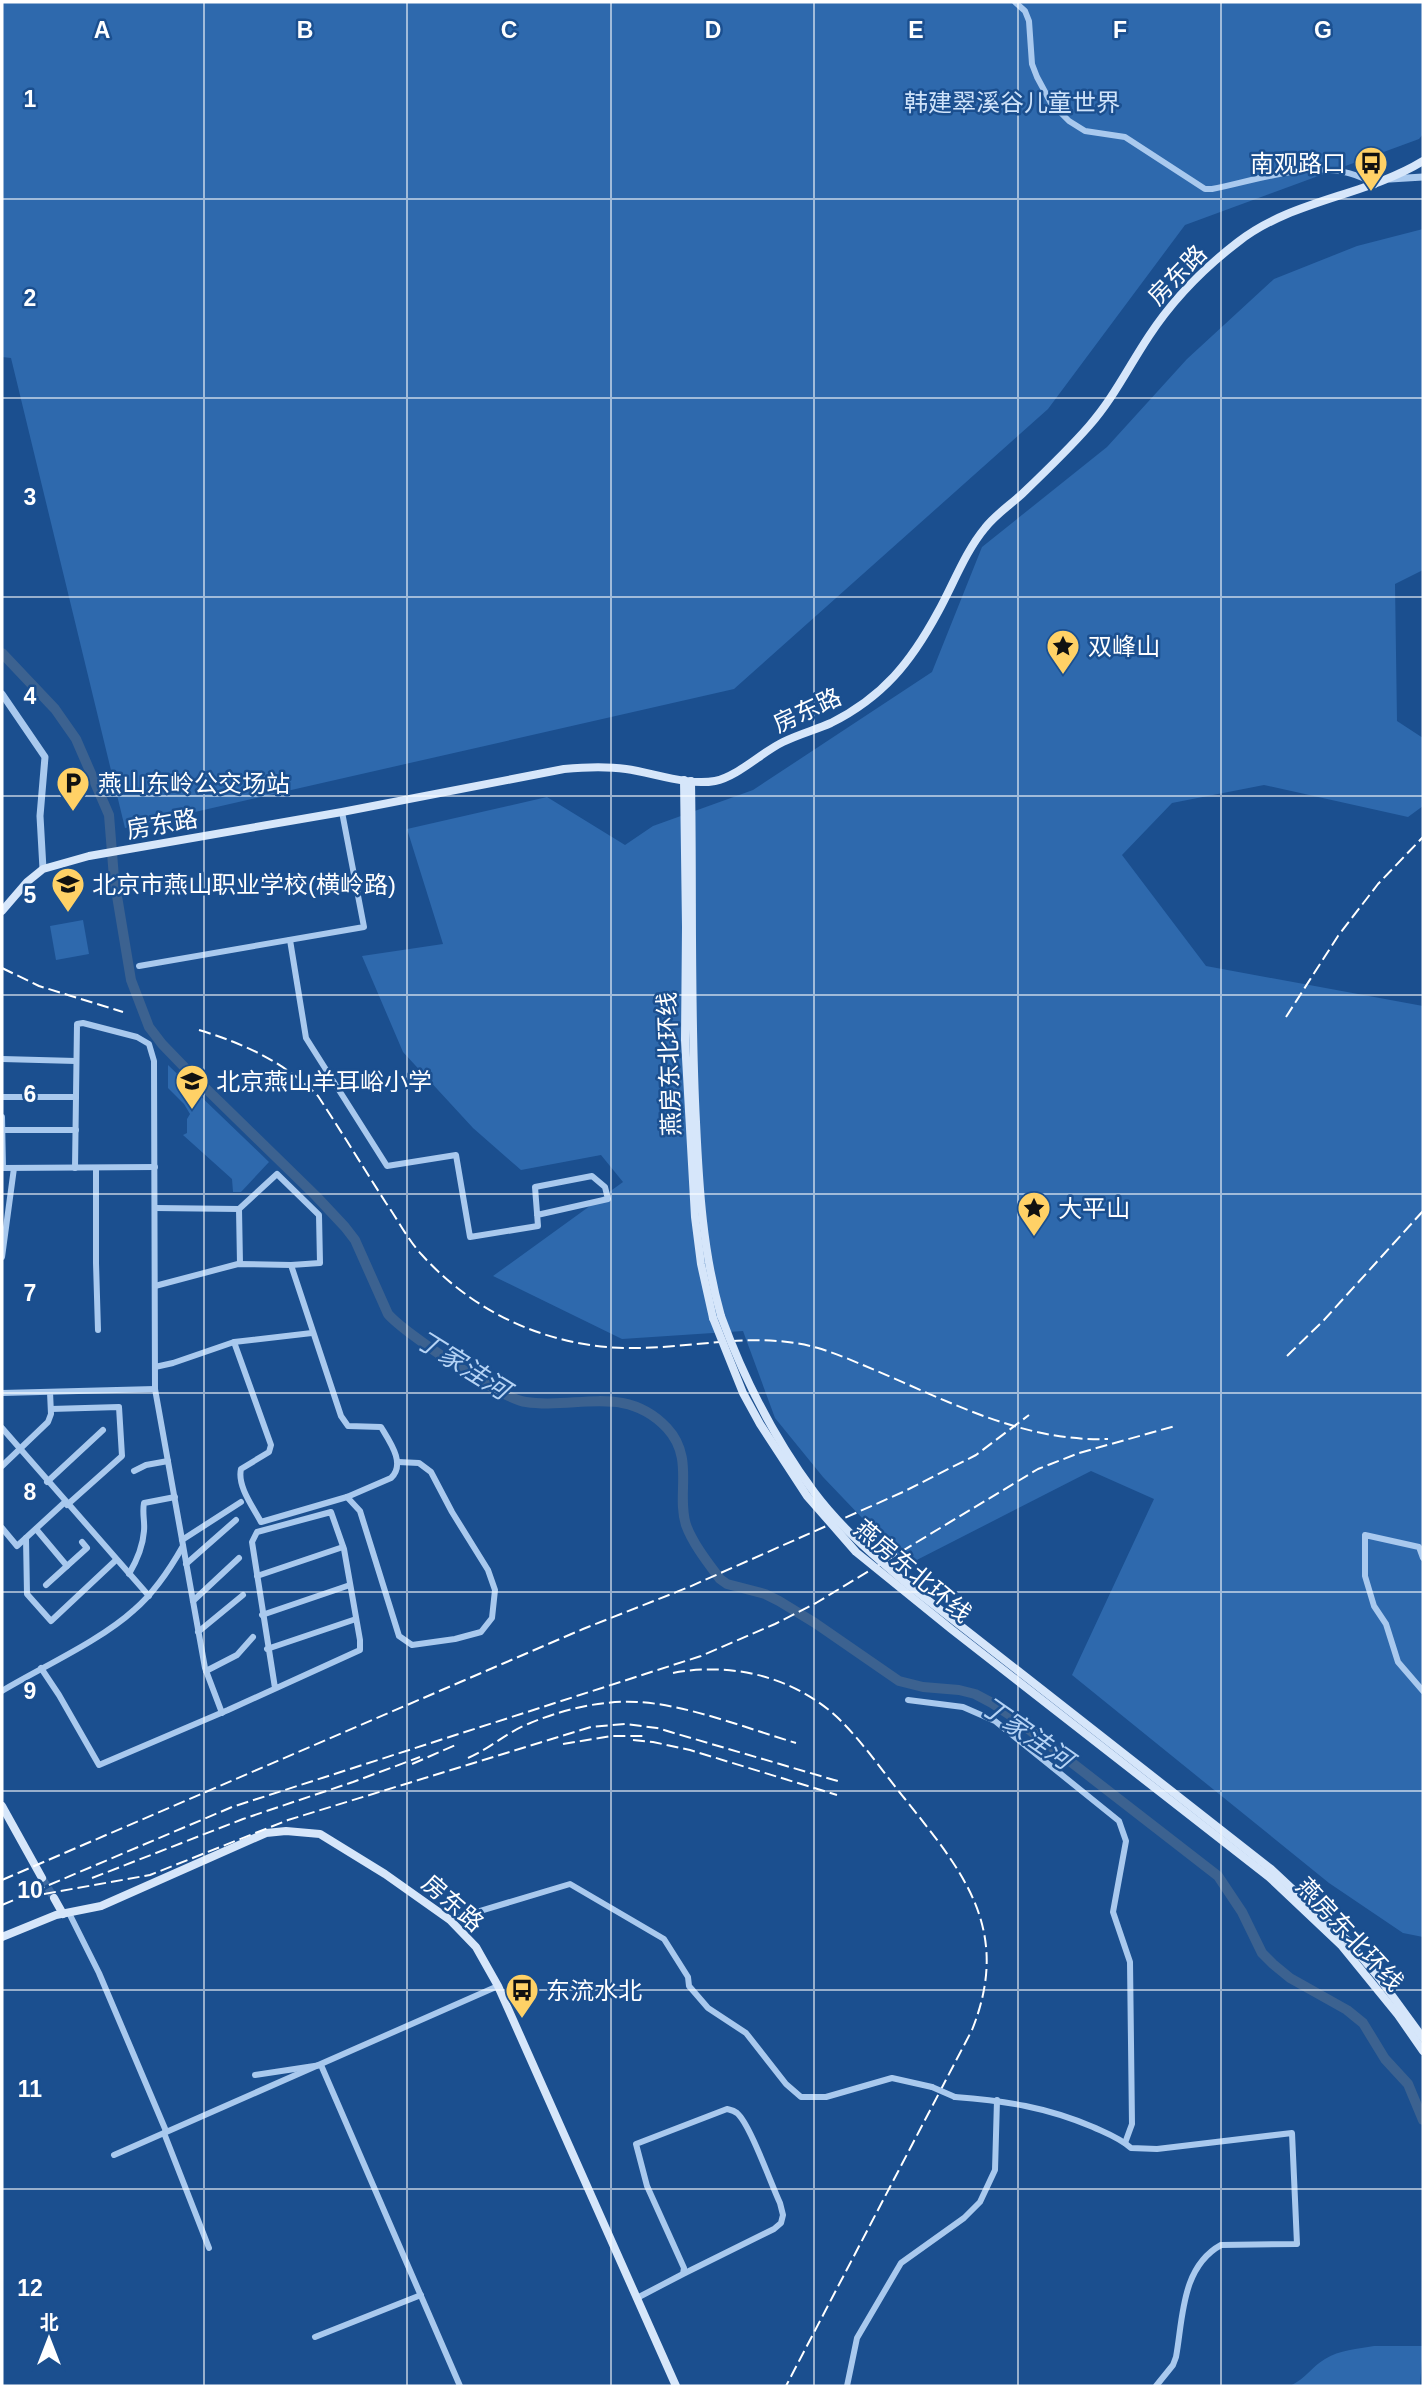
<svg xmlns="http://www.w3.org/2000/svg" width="1425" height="2388" viewBox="0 0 1425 2388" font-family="Helvetica,'Noto Sans SC',sans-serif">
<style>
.green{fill:#2e69ad}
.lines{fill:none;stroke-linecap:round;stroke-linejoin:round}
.river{stroke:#3c6290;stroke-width:10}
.secondary-tunnel{stroke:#3d69a0;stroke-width:8;stroke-dasharray:8 4;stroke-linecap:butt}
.minor{stroke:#a9c9ee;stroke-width:6}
.tertiary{stroke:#a9c9ee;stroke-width:7}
.secondary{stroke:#d6e6fa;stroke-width:8}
.rail{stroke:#fff;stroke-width:2;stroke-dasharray:12 5;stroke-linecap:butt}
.minor-bridge{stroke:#a9c9ee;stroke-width:6}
.secondary-bridge{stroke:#d6e6fa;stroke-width:8}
.grid{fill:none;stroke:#fff;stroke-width:2;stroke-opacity:0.55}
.labels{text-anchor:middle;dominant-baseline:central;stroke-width:5;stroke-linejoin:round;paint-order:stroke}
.park-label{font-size:24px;fill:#cfe3fa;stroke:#1b4f8f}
.poi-label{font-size:24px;fill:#fff;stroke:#1b4f8f;text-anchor:start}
.street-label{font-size:24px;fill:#fff;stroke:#1b4f8f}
.water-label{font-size:26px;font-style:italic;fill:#b5d3f5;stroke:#1b4f8f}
.grid-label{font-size:23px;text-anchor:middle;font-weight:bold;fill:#fff;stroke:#1b4f8f;stroke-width:5;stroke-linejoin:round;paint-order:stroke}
</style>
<rect width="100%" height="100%" fill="#1b4f8f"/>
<g class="green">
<path d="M2 2H1423V134L1419 139 1185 225 1048 409 734 689 125 828 11 358 2 357Z"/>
<path d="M1423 229V570L1395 584 1397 721 1423 738V806L1408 817 1264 785 1172 803 1122 855 1206 966 1423 1006V1937L1403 1933 1329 1883 1072 1675 1154 1499 1091 1471 907 1565 823 1477 775 1418 743 1331 622 1339 493 1276 623 1182 601 1155 521 1170 473 1128 403 1052 362 956 443 944 407 829 547 797 625 845 653 826 753 790 932 672 982 547 1107 447 1187 359 1274 279 1357 246Z"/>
<path d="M83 920 89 954 56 960 50 926Z"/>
<path d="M168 1065 269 1162 241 1192H233L232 1179 183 1135 187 1133V1119L190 1114 184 1104 168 1088Z"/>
<path d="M1374 2346H1423L1420 2386H1290C1307 2378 1311 2367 1325 2359 1339 2350 1358 2349 1374 2346Z"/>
</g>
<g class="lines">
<path class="river" d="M2 653 55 709 76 739 109 815 114 878 131 980 149 1027 162 1044 190 1073 316 1196 345 1227 355 1240 388 1314C404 1333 502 1399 526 1402 575 1410 625 1383 667 1428 695 1458 676 1494 686 1525 693 1544 708 1563 720 1579L727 1584 765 1594 779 1601 815 1623 899 1681 923 1687 959 1690 975 1694 992 1703 1013 1717 1218 1876 1242 1912 1262 1953 1273 1964 1290 1978 1347 2010 1363 2023 1385 2059 1408 2084 1423 2120"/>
<path class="secondary-tunnel" d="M42 1878 54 1898"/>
<g class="minor">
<path d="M1015 2 1025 11 1029 21 1032 64 1037 77 1051 103 1069 121 1085 131 1125 137 1205 189H1212C1263 179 1328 153 1375 185"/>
<path d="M290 940 306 1038 387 1166 456 1155 470 1237 538 1226 535 1187 592 1176 605 1187 608 1199 537 1215"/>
<path d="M139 966 364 927 342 812"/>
<path d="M2 1059 76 1061"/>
<path d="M2 1097H76"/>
<path d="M2 1117 3 1168"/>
<path d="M2 1130H76"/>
<path d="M2 1168 155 1167"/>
<path d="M75 1168 77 1024 83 1023 137 1037 149 1044 154 1061 155 1389 205 1668 222 1713"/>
<path d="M96 1168V1263L98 1330"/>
<path d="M155 1208 239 1209 277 1174 319 1215 320 1263 291 1265"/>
<path d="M239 1209 240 1264"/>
<path d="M2 1257 14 1168"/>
<path d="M155 1286 238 1264 291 1265 341 1416 348 1426 381 1427C390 1442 406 1464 391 1478L347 1497 261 1522C253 1507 237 1486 241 1469L269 1452 271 1445 234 1342"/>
<path d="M155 1367 173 1363 234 1342 312 1333"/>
<path d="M2 1393 155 1389"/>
<path d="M51 1409 119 1407 122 1456 67 1505"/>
<path d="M2 1428 149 1596"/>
<path d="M2 1466 48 1422 51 1414 50 1392"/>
<path d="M134 1471 146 1465 168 1461"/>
<path d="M47 1482 103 1430"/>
<path d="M347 1497 360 1511 399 1636 412 1645 455 1639 481 1632 492 1618 495 1590 488 1570 452 1512 431 1472 419 1463 398 1462"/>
<path d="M2 1528 17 1546 65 1502"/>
<path d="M36 1529 67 1566 46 1585"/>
<path d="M26 1538 27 1594 51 1621 116 1560"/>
<path d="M182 1540 241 1502"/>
<path d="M1423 1558 1419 1547 1365 1535V1576L1374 1606 1386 1624 1398 1662 1423 1691"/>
<path d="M186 1564 236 1520"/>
<path d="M67 1566 87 1548 82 1542"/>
<path d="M129 1574C136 1562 143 1545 144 1531 145 1521 142 1513 144 1503L175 1497"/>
<path d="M257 1576 343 1547"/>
<path d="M193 1601 239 1558"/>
<path d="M262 1615 350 1585"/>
<path d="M198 1632 243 1595"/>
<path d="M267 1649 356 1619"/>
<path d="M41 1668 59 1695 99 1765 228 1710 360 1650V1640L344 1549 331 1512 257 1532 252 1542 275 1688"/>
<path d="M206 1671 237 1655 253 1637"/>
<path d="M2 1691C42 1667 100 1641 134 1610 155 1592 170 1569 183 1546"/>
<path d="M908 1700 963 1707 995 1721 1119 1821 1126 1841 1113 1912 1130 1962 1132 2124 1125 2143"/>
<path d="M69 1913 99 1973 166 2131 164 2133 209 2248"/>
<path d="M450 1920 570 1884 664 1939 688 1977 689 1986 708 2008 746 2033 786 2084 801 2097H826L892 2078 932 2087"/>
<path d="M255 2075 321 2065 460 2386"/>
<path d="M955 2097C1006 2101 1046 2107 1093 2127 1106 2133 1120 2138 1131 2148L1157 2149 1292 2133 1297 2244 1221 2245C1181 2267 1183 2319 1176 2357L1173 2365 1156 2386"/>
<path d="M114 2155 498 1986"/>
<path d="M637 2298 683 2274 684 2268 647 2186 636 2144 727 2109C731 2110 733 2110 737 2113 750 2124 771 2184 780 2203L783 2215 781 2223 774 2229 683 2274"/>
<path d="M315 2337 421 2295"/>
<path d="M847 2386 857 2338 901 2263 964 2218 980 2202 995 2170 997 2100"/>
</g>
<g class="tertiary">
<path d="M1390 179 1423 177"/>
<path d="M2 694 45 757 40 816 43 869"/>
</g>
<g class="secondary">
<path d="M684 780 686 927 685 1040 695 1217 701 1264 713 1318"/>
<path d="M691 781C693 895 690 1008 696 1122 699 1188 703 1253 721 1316"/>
<path d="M2 911 27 882 43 869 89 856 342 812 564 769C585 767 605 766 626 769 654 773 687 786 715 781 737 777 762 752 783 742 799 734 815 730 831 723 883 697 911 662 938 612 953 585 965 552 985 528 995 515 1010 505 1022 494 1045 472 1069 449 1089 426 1113 399 1129 366 1149 336 1172 301 1204 268 1238 242 1291 200 1366 196 1423 161"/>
<path d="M2 1806 42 1878"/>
<path d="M54 1898 63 1914"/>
<path d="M2 1937 56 1915 101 1906 266 1833 286 1831 320 1834 385 1874 450 1920 476 1947 498 1986 676 2386"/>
</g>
<g class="rail">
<path d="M2 968 39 986 123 1012"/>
<path d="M1286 1017 1338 936 1378 884 1423 837"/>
<path d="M199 1030C245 1044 284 1062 318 1096 341 1131 363 1167 386 1203 398 1220 408 1240 422 1255 478 1317 557 1350 639 1348 700 1347 758 1331 818 1348 838 1354 858 1363 877 1371 952 1403 1025 1442 1108 1439"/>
<path d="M1287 1356 1324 1320 1423 1211"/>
<path d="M673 1673C731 1662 792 1676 837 1717 862 1741 883 1772 905 1799 964 1873 1012 1930 972 2030L786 2386"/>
<path d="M633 1740 653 1742 690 1750 837 1795"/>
<path d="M563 1744 611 1736H643"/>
<path d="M468 1758C489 1749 506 1733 528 1724 561 1710 600 1700 637 1702 685 1704 749 1729 796 1743"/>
<path d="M412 1764 458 1744"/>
<path d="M92 1878 243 1819 353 1782 420 1757"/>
<path d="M2 1880 583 1629 689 1587 903 1492 976 1455 1029 1415"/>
<path d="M44 1894 150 1875 288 1820 591 1727 625 1724 657 1728 841 1782"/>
<path d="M2 1905 232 1807 701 1656 775 1624 816 1603 1038 1469 1079 1453 1175 1426"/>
</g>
<path class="minor-bridge" d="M932 2087 955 2097"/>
<g class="secondary-bridge">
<path d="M721 1316C744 1379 774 1438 814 1492 840 1527 873 1555 906 1583L1271 1869 1347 1940 1380 1979 1423 2038"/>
<path d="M713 1318 743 1393 760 1424 807 1496 856 1552 951 1629 1269 1877 1341 1945 1398 2015 1423 2051"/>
</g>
</g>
<path class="grid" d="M204 2V2386M407 2V2386M611 2V2386M814 2V2386M1018 2V2386M1221 2V2386M2 199H1423M2 398H1423M2 597H1423M2 796H1423M2 995H1423M2 1194H1423M2 1393H1423M2 1592H1423M2 1791H1423M2 1990H1423M2 2189H1423"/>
<defs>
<symbol id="bus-pin" viewBox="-11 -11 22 30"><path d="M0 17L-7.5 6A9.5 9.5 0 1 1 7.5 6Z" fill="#ffd166" stroke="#1b4f8f"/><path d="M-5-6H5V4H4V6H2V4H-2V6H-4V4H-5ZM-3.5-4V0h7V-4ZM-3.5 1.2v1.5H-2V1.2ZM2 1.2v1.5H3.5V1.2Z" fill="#111"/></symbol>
<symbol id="sight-pin" viewBox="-11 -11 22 30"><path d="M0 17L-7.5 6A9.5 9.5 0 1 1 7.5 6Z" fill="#ffd166" stroke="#1b4f8f"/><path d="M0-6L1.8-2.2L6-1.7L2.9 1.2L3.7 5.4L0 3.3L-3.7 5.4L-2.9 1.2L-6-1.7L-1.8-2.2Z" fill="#111"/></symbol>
<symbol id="parking-pin" viewBox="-11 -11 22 30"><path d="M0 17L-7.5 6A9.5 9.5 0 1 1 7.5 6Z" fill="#ffd166" stroke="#1b4f8f"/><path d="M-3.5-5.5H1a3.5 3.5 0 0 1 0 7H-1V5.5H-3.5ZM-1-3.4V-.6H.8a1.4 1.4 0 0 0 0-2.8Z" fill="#111"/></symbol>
<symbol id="school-pin" viewBox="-11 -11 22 30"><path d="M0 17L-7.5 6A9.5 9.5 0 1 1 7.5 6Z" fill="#ffd166" stroke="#1b4f8f"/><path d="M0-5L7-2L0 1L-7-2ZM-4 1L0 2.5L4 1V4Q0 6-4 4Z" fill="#111"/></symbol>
</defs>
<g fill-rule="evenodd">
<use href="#bus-pin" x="1352" y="144" width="38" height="52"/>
<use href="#sight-pin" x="1044" y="627" width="38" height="52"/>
<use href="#parking-pin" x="54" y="764" width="38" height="52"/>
<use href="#school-pin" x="49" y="865" width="38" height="52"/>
<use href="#school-pin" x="173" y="1062" width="38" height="52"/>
<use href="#sight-pin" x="1015" y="1189" width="38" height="52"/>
<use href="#bus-pin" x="503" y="1971" width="38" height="52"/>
</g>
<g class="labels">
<g class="park-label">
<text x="1012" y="102">韩建翠溪谷儿童世界</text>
</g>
<g class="poi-label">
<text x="1346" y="163" text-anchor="end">南观路口</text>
<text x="1088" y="646">双峰山</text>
<text x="98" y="783">燕山东岭公交场站</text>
<text x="92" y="884">北京市燕山职业学校(横岭路)</text>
<text x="216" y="1081">北京燕山羊耳峪小学</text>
<text x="1058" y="1208">大平山</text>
<text x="546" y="1990">东流水北</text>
</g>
<g class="street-label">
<text transform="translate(1177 275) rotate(-46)">房东路</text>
<text transform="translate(807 710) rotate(-25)">房东路</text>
<text transform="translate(162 824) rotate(-10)">房东路</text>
<text transform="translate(669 1064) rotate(-92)">燕房东北环线</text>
<text transform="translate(913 1571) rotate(40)">燕房东北环线</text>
<text transform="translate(453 1903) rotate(41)">房东路</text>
<text transform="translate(1350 1934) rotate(47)">燕房东北环线</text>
</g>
<g class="water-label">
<text transform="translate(463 1365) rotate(32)">丁家洼河</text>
<text transform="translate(1027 1733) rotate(35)">丁家洼河</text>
</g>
</g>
<g class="grid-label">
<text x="102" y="38">A</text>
<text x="305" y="38">B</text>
<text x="509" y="38">C</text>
<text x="713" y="38">D</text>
<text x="916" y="38">E</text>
<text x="1120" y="38">F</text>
<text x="1323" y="38">G</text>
<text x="30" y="107">1</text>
<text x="30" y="306">2</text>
<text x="30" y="505">3</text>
<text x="30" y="704">4</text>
<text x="30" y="903">5</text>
<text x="30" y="1102">6</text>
<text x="30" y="1301">7</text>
<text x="30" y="1500">8</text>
<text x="30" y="1699">9</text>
<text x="30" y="1898">10</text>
<text x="30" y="2097">11</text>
<text x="30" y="2296">12</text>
</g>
<rect width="1425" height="2388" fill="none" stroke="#ffffff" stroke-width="7"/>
<g transform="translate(49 2339)" stroke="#1b4f8f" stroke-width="5" paint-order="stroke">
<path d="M0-5L12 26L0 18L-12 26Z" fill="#ffffff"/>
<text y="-10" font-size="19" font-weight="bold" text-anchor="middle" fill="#ffffff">北</text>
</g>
</svg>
